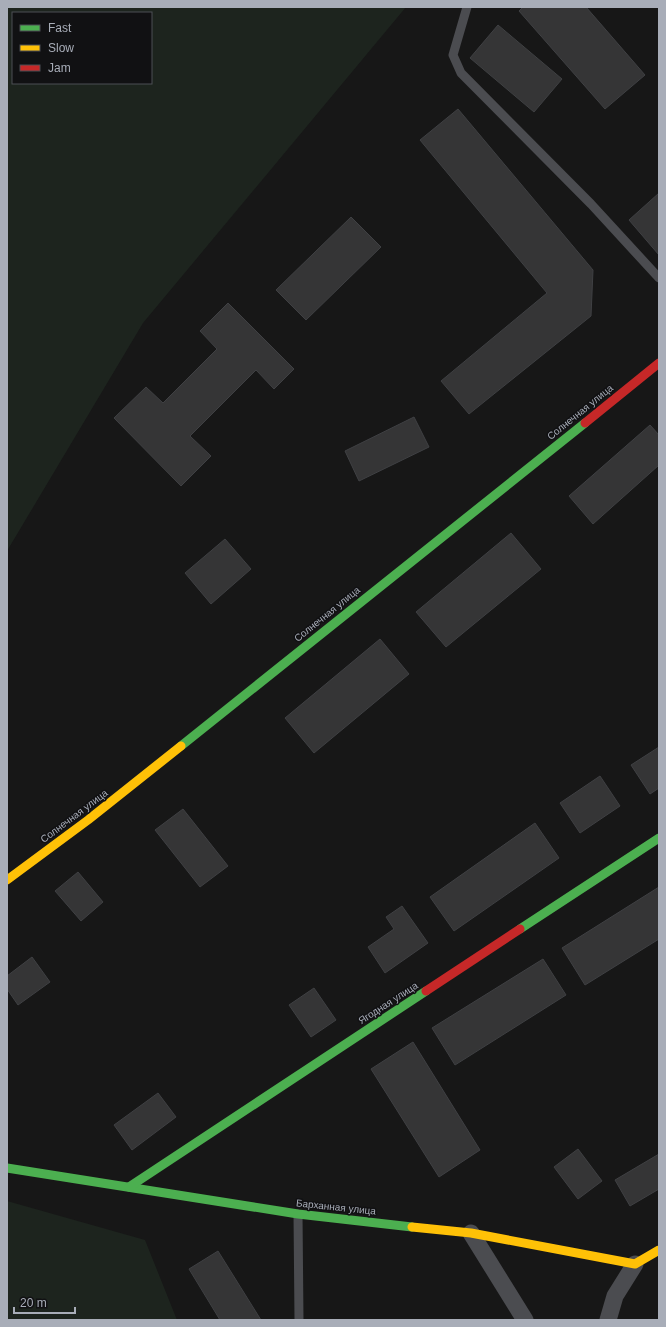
<svg xmlns="http://www.w3.org/2000/svg" width="666" height="1327" viewBox="0 0 666 1327" font-family="Helvetica,sans-serif">
<style>
.green{fill:#1d241e;fill-rule:evenodd}
.building{fill:#353536;stroke:#3f4043}
.lines{fill:none;stroke-linecap:round;stroke-linejoin:round}
.lane{stroke:#4b4c50;stroke-width:9}
.street{stroke:#4b4c50;stroke-width:17}
.fast{stroke:#4caf50;stroke-width:9}
.slow{stroke:#ffc107;stroke-width:9}
.jam{stroke:#c62828;stroke-width:9}
.labels{text-anchor:middle;dominant-baseline:central;stroke-width:3;stroke-linejoin:round;paint-order:stroke}
.street-label{font-size:10px;fill:#a8adb8;stroke:#111113}
</style>
<rect width="100%" height="100%" fill="#171717"/>
<g class="green">
<path d="M7 7H406L143 323 7 551ZM13 13H151V83H13Z"/>
<path d="M7 1201 145 1240 177 1320H7Z"/>
</g>
<g class="building">
<path d="M523 7H586L645 75 605 109 519 11Z"/>
<path d="M498 25 562 79 534 112 470 58Z"/>
<path d="M458 109 593 270 591 316 469 414 441 381 547 293 420 140Z"/>
<path d="M659 193V255L629 220Z"/>
<path d="M351 217 381 247 306 320 276 290Z"/>
<path d="M228 303 294 369 274 389 256 370 190 436 211 456 181 486 114 418 146 387 163 403 217 349 200 331Z"/>
<path d="M414 417 429 447 359 481 345 451Z"/>
<path d="M650 425 659 435V465L593 524 569 496Z"/>
<path d="M511 533 541 569 446 647 416 612Z"/>
<path d="M225 539 251 569 211 604 185 573Z"/>
<path d="M380 639 409 674 314 753 285 718Z"/>
<path d="M659 747V788L650 794 631 765Z"/>
<path d="M600 776 620 806 580 833 560 803Z"/>
<path d="M183 809 228 866 200 887 155 830Z"/>
<path d="M535 823 559 858 454 931 430 897Z"/>
<path d="M78 872 103 902 81 921 55 891Z"/>
<path d="M659 887V939L585 985 562 948Z"/>
<path d="M402 906 428 943 385 973 368 947 394 929 386 917Z"/>
<path d="M32 957 50 982 18 1005 7 989V976Z"/>
<path d="M543 959 566 995 455 1065 432 1028Z"/>
<path d="M314 988 336 1020 311 1037 289 1005Z"/>
<path d="M413 1042 480 1150 439 1177 371 1069Z"/>
<path d="M158 1093 176 1117 132 1150 114 1125Z"/>
<path d="M578 1149 602 1181 578 1199 554 1167Z"/>
<path d="M659 1154V1189L630 1206 615 1180Z"/>
<path d="M218 1251 261 1320H220L189 1269Z"/>
</g>
<g class="lines">
<g class="lane">
<path d="M467 7 453 55 461 73 591 204 659 278"/>
<path d="M298 1214 299 1320"/>
</g>
<g class="street">
<path d="M471 1233 525 1320"/>
<path d="M608 1320 615 1296 635 1264"/>
</g>
<g class="fast">
<path d="M181 746 585 423"/>
<path d="M520 929 659 838"/>
<path d="M7 1168 298 1214 412 1227"/>
<path d="M129 1187 426 991"/>
</g>
<g class="slow">
<path d="M7 880 88 820 181 746"/>
<path d="M412 1227 471 1233 635 1264 659 1250"/>
</g>
<g class="jam">
<path d="M585 423 659 363"/>
<path d="M426 991 520 929"/>
</g>
</g>
<g class="labels">
<g class="street-label">
<text transform="translate(580 412) rotate(-39)">Солнечная улица</text>
<text transform="translate(327 614) rotate(-39)">Солнечная улица</text>
<text transform="translate(74 816) rotate(-37)">Солнечная улица</text>
<text transform="translate(388 1003) rotate(-33)">Ягодная улица</text>
<text transform="translate(336 1207) rotate(6)">Барханная улица</text>
</g>
</g>
<rect width="666" height="1327" fill="none" stroke="#a8adb8" stroke-width="16"/>
<rect x="12" y="12" width="140" height="72" fill="#111113" stroke="#4d4f55"/>
<rect x="20" y="25" width="20" height="6" fill="#4caf50" stroke="#4d4f55"/>
<text x="48" y="32" font-size="12" fill="#a8adb8">Fast</text>
<rect x="20" y="45" width="20" height="6" fill="#ffc107" stroke="#4d4f55"/>
<text x="48" y="52" font-size="12" fill="#a8adb8">Slow</text>
<rect x="20" y="65" width="20" height="6" fill="#c62828" stroke="#4d4f55"/>
<text x="48" y="72" font-size="12" fill="#a8adb8">Jam</text>
<path d="M14 1307v6h61v-6" fill="none" stroke="#a8adb8" stroke-width="2"/>
<text x="20" y="1307" font-size="12" fill="#a8adb8" stroke="#111113" stroke-width="3" paint-order="stroke">20 m</text>
</svg>
